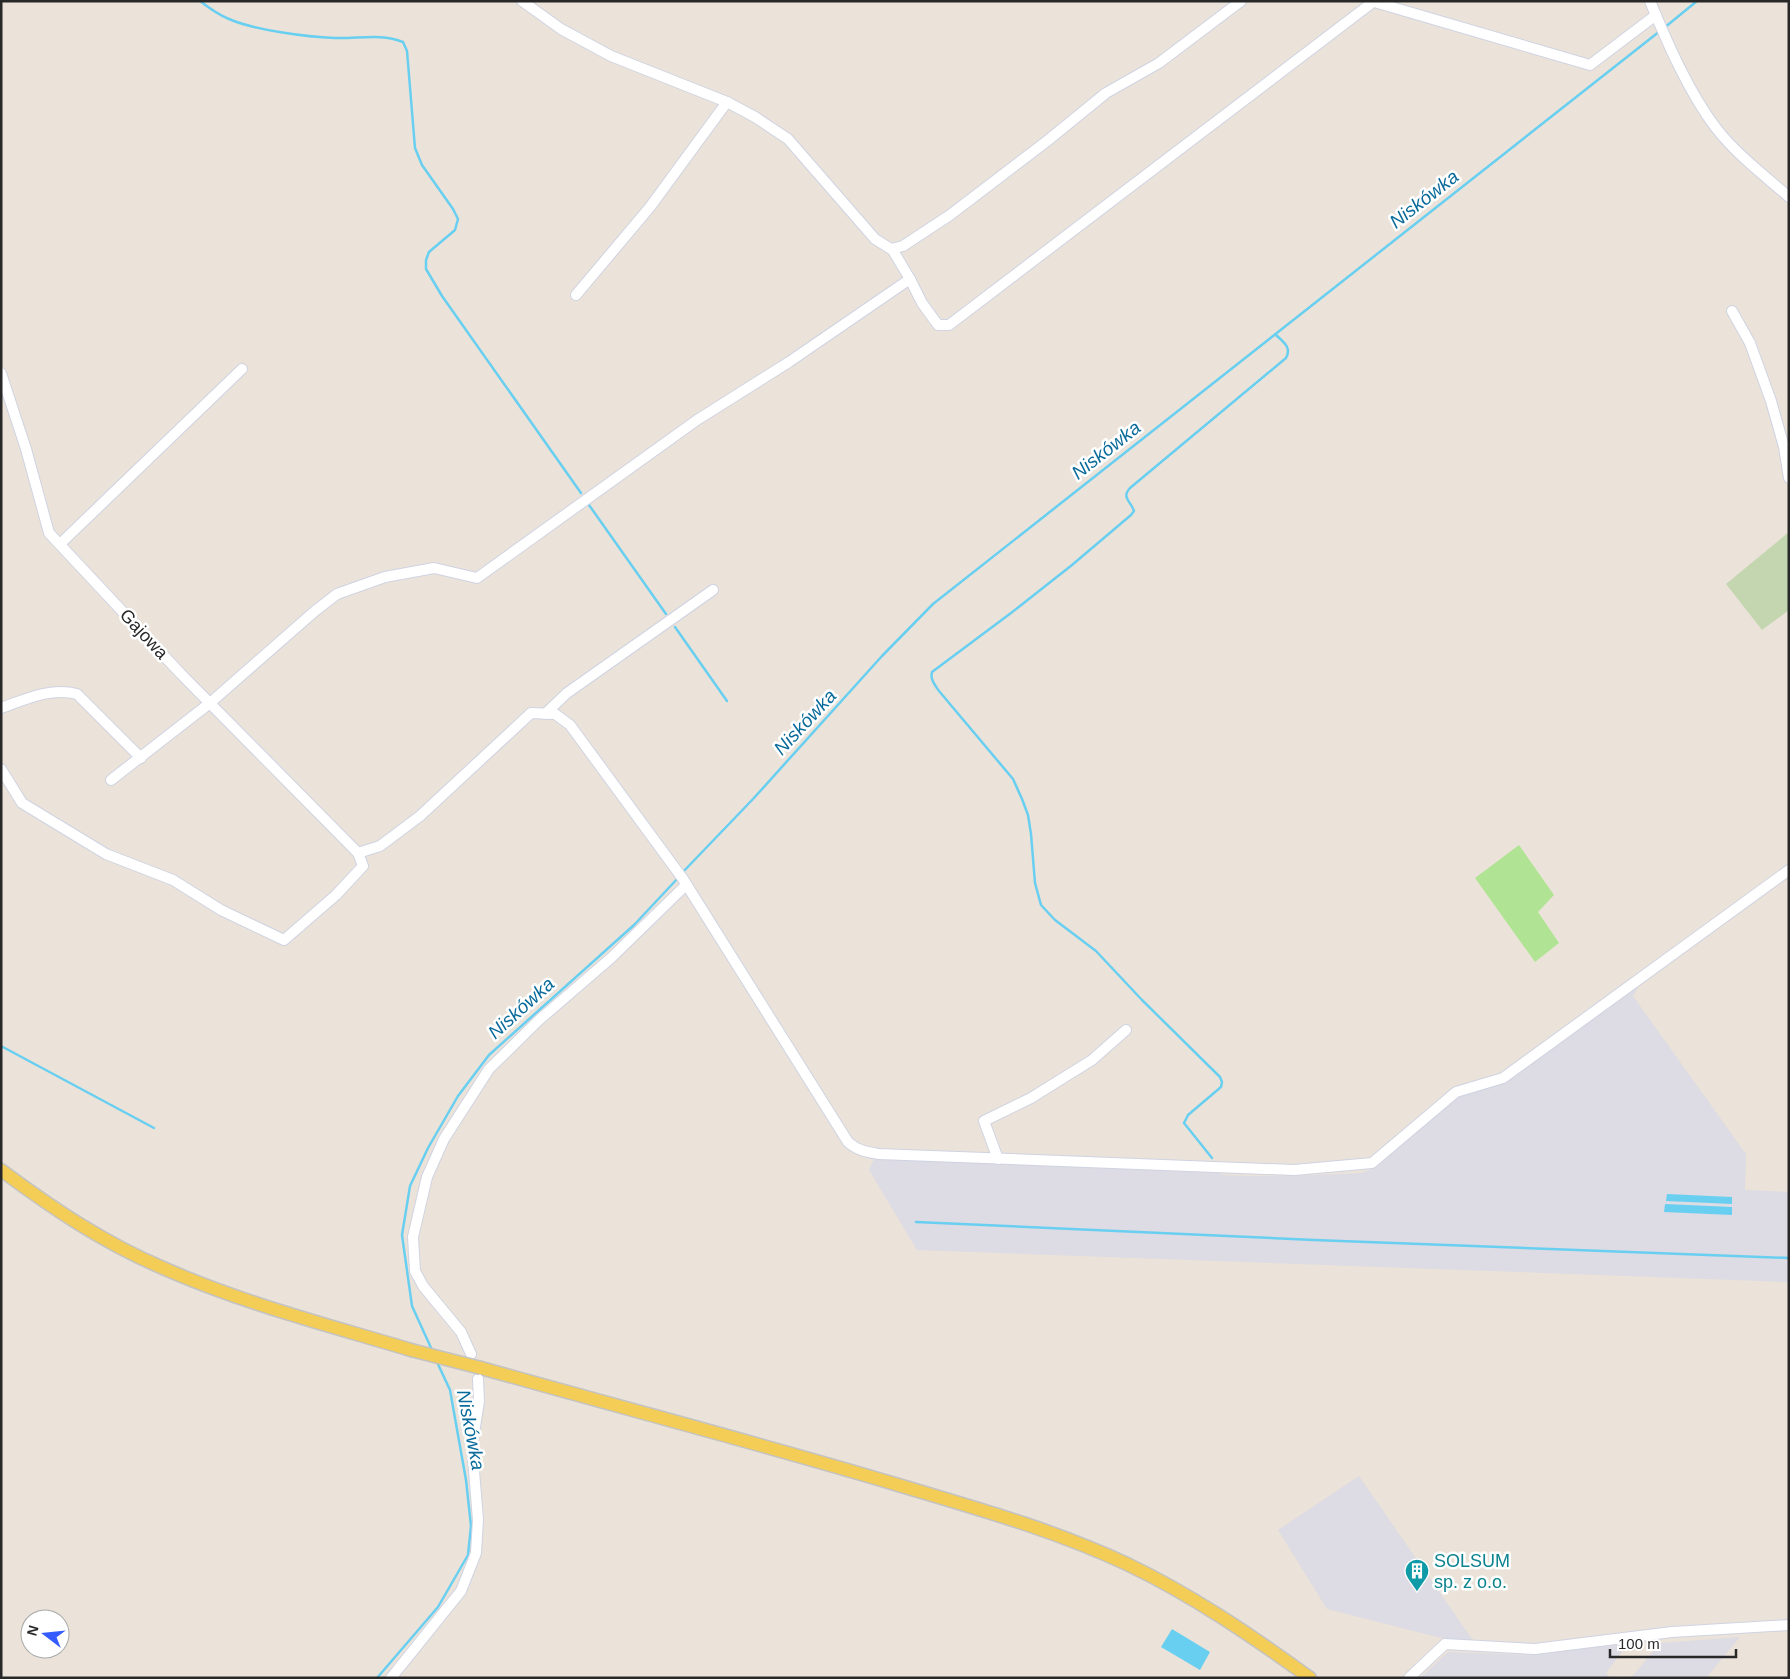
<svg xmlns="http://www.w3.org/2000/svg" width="1790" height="1679" viewBox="0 0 1790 1679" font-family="Arial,sans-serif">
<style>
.industrial{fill:#dddbe3}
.green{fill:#b0e494}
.cemetery{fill:#c3d6b0}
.water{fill:#69cff1}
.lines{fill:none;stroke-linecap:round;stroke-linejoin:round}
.stream{stroke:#69cff1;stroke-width:2.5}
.minor-casing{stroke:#cfd3e2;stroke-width:12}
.major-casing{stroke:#c3c3c3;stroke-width:15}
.minor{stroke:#fff;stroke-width:10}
.major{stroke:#f4cd56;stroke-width:12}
.major-bridge-casing{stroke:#c3c3c3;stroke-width:15;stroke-linecap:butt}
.major-bridge{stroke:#f4cd56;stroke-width:12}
.labels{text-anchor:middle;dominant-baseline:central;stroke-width:5;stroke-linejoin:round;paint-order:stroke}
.street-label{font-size:18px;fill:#282828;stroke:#fff}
.culture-label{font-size:18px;fill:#0d838f;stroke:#fff;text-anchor:start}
.water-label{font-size:19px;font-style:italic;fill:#0a6b9b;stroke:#fff}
</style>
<rect width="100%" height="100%" fill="#ebe3d9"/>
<g class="industrial">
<path d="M1640 984 1633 996 1746 1154 1745 1190 1789 1192V1282L917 1250 869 1170 874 1159 1219 1173 1223 1175 1247 1176H1291L1362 1173 1377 1167 1453 1099 1464 1093 1501 1082Z"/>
<path d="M1359 1476 1476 1645 1437 1637 1327 1609 1278 1530Z"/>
<path d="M1740 1637 1706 1678H1631L1660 1643Z"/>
<path d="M1629 1643 1606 1673 1611 1678H1420L1448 1652 1534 1655Z"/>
</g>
<path class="green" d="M1519 845 1554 895 1538 912 1559 943 1535 962 1475 878Z"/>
<path class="cemetery" d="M1789 532V610L1762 630 1726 584Z"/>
<g class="water">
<path d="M1667 1194 1732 1197V1204L1666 1201Z"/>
<path d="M1665 1204 1732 1207V1215L1664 1212Z"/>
<path d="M1172 1629 1210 1652 1200 1670 1161 1647Z"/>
</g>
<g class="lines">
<g class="stream">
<path d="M200 1C209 8 219 15 229 19 254 30 307 37 335 38 358 39 381 33 403 42L407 51 415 148 422 165 453 209 458 219 455 230 429 252 426 260V269L442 296 581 493"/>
<path d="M1664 28 1697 1"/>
<path d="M589 505 666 614"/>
<path d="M675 627 727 701"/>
<path d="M681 874 753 799 882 656 933 604 1660 31"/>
<path d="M1 1046 154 1128"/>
<path d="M1212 1158 1184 1123 1188 1115 1221 1087 1222 1082 1220 1077 1142 1000 1096 951 1055 920 1041 905 1035 883 1031 834 1028 815 1022 799 1013 779 939 691C935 685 930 680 932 672L1011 613 1072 565 1131 515 1134 511C1131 501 1121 498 1130 488L1286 358C1292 347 1283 342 1276 335"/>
<path d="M916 1222 1314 1240 1789 1258"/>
<path d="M432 1350 412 1306 402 1235 410 1186 428 1148 458 1096 489 1055 634 925 678 878"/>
<path d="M377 1678 438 1607 468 1555 471 1526 466 1480 450 1390 437 1362"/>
</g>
<defs>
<g id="minor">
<path d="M522 1 561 29 611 56 727 102 650 207 576 295"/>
<path d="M1371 1 1590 65 1656 15"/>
<path d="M1650 1C1667 42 1689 93 1716 128 1736 154 1764 175 1789 197"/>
<path d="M727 102 755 117 788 139 875 239 891 249 903 246 950 215 1047 141 1106 93 1159 63 1241 1"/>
<path d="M892 249 910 279"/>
<path d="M1732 311 1750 343 1771 401 1784 447 1789 478"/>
<path d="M1 373 26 449 49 533 181 674 358 853 363 866 336 895 284 940 221 910 173 880 106 854 22 803 1 769"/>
<path d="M60 544 242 369"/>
<path d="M1 708C26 699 51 687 77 694L141 758"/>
<path d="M545 714 567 693 713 590"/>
<path d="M111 780 210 703 315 611 337 594 385 577 434 568 477 578 697 420 789 362 910 279 922 303 938 325H949L1373 2"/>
<path d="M358 853 380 846 420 816 531 713 555 714 570 725 683 879 848 1142C858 1151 867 1152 879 1154L1294 1170 1372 1163 1456 1092 1503 1078 1789 870"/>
<path d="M998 1159 984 1121 1031 1098 1092 1060 1126 1030"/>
<path d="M471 1354 461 1332 423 1286 415 1271 413 1237 427 1177 444 1139 489 1069 539 1020 611 958 686 885"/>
<path d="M391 1678 461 1591 476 1553 478 1520 472 1446 479 1401 478 1379"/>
<path d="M1409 1678 1445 1644 1535 1649 1672 1632 1789 1625"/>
</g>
<g id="major">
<path d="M1 1170C52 1208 104 1243 163 1268 242 1303 328 1325 411 1350"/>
<path d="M481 1368C619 1407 758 1443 895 1484 975 1508 1052 1529 1127 1564 1192 1595 1252 1636 1310 1678"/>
</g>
</defs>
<use href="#minor" class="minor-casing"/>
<use href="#major" class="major-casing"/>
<use href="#minor" class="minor"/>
<use href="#major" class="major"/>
<defs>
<path id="major-bridge" d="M411 1350 481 1368"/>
</defs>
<use href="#major-bridge" class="major-bridge-casing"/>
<use href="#major-bridge" class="major-bridge"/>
</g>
<defs>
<symbol id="building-pin" viewBox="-11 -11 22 30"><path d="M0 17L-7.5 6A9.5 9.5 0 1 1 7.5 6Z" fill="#0f9aa8" stroke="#fff"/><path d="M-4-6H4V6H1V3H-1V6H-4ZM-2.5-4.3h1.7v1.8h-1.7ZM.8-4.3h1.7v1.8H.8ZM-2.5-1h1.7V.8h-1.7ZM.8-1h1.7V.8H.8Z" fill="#fff"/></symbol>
</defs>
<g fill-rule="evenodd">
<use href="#building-pin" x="1403" y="1557" width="28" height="38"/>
</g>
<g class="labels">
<g class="street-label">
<text transform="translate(144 634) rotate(47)">Gajowa</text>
</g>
<g class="culture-label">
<text x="1434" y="1561">SOLSUM<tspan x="1434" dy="21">sp. z o.o.</tspan></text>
</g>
<g class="water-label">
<text transform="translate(1424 199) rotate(-38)">Niskówka</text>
<text transform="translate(1106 450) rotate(-38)">Niskówka</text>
<text transform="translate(805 722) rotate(-47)">Niskówka</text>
<text transform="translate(521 1008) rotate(-42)">Niskówka</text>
<text transform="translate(471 1430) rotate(79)">Niskówka</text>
</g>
</g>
<rect width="1790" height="1679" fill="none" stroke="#282828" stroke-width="5"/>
<g transform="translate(45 1634) rotate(286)"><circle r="24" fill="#ffffff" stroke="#a9a9a9"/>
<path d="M0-4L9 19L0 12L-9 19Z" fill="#345cfe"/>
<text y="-8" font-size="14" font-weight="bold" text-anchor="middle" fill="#282828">N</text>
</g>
<path d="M1610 1649v8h126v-8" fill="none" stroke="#282828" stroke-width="2.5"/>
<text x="1618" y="1649" font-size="15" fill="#282828" stroke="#ffffff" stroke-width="4" paint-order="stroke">100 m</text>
</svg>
